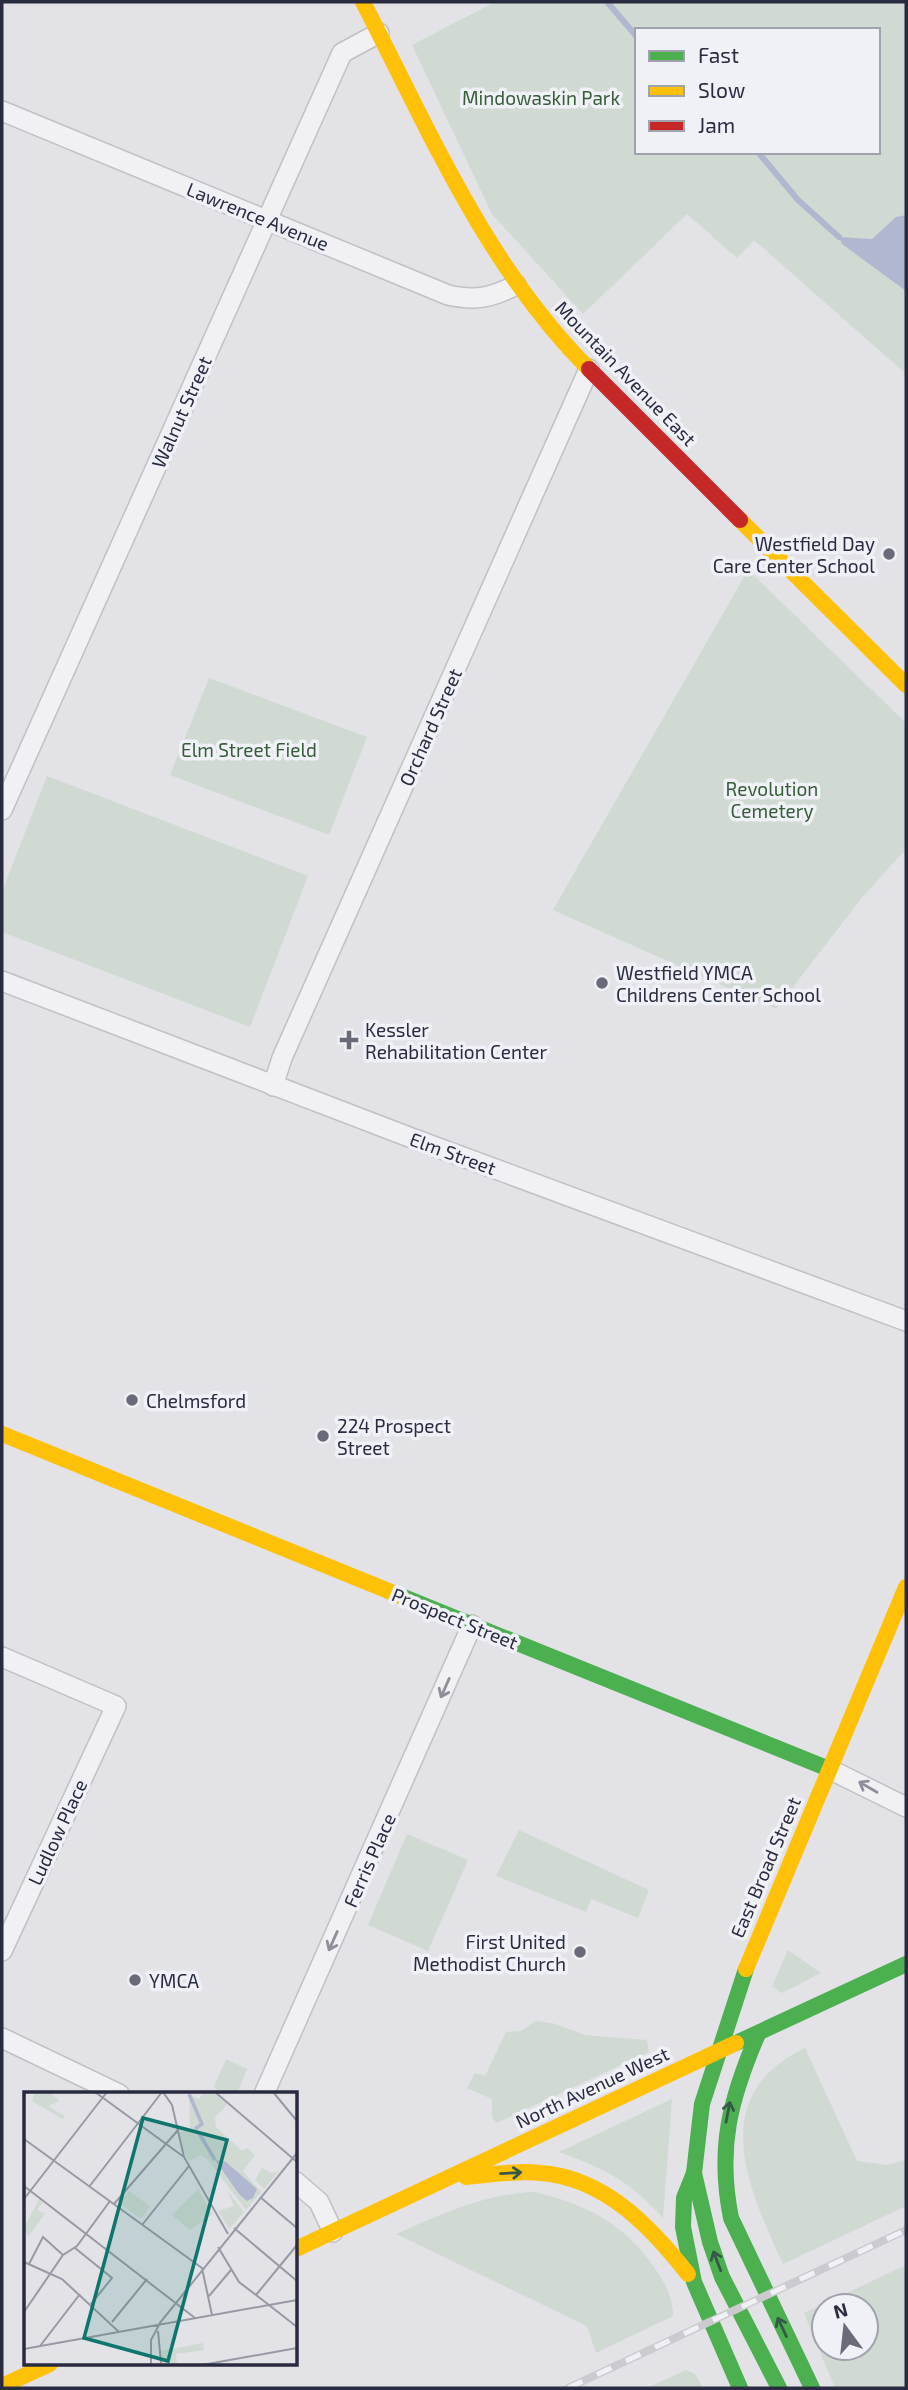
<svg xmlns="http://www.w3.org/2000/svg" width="908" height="2390" viewBox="0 0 908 2390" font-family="'Exo 2',sans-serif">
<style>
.green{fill:#d0dad2;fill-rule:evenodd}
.water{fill:#b0b8d1}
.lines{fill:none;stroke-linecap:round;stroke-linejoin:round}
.stream{stroke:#b0b8d1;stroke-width:6}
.street-casing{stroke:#c0c0c5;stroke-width:22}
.street{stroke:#f1f1f4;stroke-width:19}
.fast{stroke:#4caf50;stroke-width:16}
.slow{stroke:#ffc107;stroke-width:16}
.jam{stroke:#c62828;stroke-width:16}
.rail-casing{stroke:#cbcbcf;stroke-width:8}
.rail{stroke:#eff1f6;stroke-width:5;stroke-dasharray:16;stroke-linecap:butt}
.oneway{stroke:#8d8e9a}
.oneway2{stroke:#355946}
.poi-dot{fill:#6a6b7a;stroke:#eff1f6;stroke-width:2.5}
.labels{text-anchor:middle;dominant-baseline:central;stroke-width:7;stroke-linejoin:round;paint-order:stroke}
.park-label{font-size:19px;fill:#365c38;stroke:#eff1f6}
.street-label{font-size:19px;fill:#292b40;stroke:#eff1f6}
.poi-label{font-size:19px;fill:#292b40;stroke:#eff1f6;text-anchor:start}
.inset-river{fill:none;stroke:#b0b8d1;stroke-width:3.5}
.inset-road{fill:none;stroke:#9899a4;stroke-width:2}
.view{fill:#0f766e;fill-opacity:0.15;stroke:#0f766e;stroke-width:3.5}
.inset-edge{fill:none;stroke:#292b40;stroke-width:3.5}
</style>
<rect width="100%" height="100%" fill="#e2e2e7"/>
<g class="green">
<path d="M495 2H906V374L754 240 737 258 687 214 583 314 492 214 412 45ZM637 30H878V152H637Z"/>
<path d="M748 570 906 723V849L860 900 776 1009 553 910Z"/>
<path d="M209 678 367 737 329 835 170 775Z"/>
<path d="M47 776 308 876 250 1027 2 932V892Z"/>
<path d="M519 1830 649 1890 638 1918 591 1899 586 1912 496 1876Z"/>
<path d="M407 1834 468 1860 428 1951 368 1925Z"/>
<path d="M788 1950 821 1973 782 1993 772 1986Z"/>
<path d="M535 2021 552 2023 585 2035 647 2040 649 2052 497 2123 492 2118V2099L467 2088 475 2073 485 2076 506 2032 521 2031Z"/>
<path d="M805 2048 857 2161 887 2165 906 2160V2206L783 2264C748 2188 705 2096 805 2048Z"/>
<path d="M226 2059 247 2069 237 2094H219L214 2086Z"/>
<path d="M672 2099 663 2218C631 2182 604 2168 559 2152Z"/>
<path d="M534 2192C585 2204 624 2223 654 2267 665 2283 673 2297 673 2316L596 2353 587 2326 396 2234C442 2214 484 2194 534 2192Z"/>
<path d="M906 2265V2388H835L804 2313ZM824 2306H866V2348H824Z"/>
<path d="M686 2370 695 2374 703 2388H647Z"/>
</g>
<path class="water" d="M906 215V291L842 244 839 237 872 239 896 217Z"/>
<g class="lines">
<g class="stream">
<path d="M608 3 637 37"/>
<path d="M758 152 798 200 839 237"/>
</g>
<defs>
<g id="street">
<path d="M2 111 448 295C475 301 491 298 516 285"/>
<path d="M2 810 342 53 379 33"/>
<path d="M2 981 409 1137 906 1321"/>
<path d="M273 1086 282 1058 589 369"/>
<path d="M2 1657 116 1706 2 1951"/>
<path d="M829 1769 906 1807"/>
<path d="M2 2038 119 2094"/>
<path d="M264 2094 472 1625"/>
<path d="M296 2182 319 2202 333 2232"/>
</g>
</defs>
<use href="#street" class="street-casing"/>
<use href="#street" class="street"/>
<g class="fast">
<path d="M401 1596 829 1769"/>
<path d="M758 2034C730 2099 717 2148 731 2218L812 2388"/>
<path d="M736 2043 906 1964"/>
<path d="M694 2173 710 2242 722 2277 779 2388"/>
<path d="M740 2388 694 2282 683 2227 684 2198 694 2173 702 2104 746 1969"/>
</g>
<g class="slow">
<path d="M363 2C429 130 486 266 589 369"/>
<path d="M740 520 906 685"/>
<path d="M2 1434 401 1596"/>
<path d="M746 1969 906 1587"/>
<path d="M466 2177C491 2175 516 2170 541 2173 605 2178 651 2227 688 2274"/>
<path d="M296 2249 736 2043"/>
<path d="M2 2386 50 2364"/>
</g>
<path class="jam" d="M589 369 740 520"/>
<defs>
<path id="rail" d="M568 2388 906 2230"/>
</defs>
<use href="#rail" class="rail-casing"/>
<use href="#rail" class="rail"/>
</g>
<defs><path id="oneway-shaft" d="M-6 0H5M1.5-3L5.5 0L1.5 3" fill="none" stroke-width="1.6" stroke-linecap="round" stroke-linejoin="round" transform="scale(1.75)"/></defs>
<g class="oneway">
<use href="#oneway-shaft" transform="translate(445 1688) rotate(114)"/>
<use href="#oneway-shaft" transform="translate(868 1787) rotate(-150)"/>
<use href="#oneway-shaft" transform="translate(333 1941) rotate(114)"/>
</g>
<g class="oneway2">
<use href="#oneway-shaft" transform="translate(728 2112) rotate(-79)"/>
<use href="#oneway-shaft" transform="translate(511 2173) rotate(-3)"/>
<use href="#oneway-shaft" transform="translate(717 2261) rotate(-111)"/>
<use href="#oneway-shaft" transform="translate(782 2327) rotate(-115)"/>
</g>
<g class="poi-dot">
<circle cx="889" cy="554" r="7"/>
<circle cx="602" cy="983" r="7"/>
<path d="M345.5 1029.5h7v7h7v7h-7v7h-7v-7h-7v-7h7z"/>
<circle cx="132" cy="1400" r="7"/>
<circle cx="323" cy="1436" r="7"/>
<circle cx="580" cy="1952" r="7"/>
<circle cx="135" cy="1980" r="7"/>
</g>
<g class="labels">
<g class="park-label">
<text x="541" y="97">Mindowaskin Park</text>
<text x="249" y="749">Elm Street Field</text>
<text x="772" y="788">Revolution<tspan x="772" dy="22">Cemetery</tspan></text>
</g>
<g class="street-label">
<text transform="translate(258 216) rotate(22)">Lawrence Avenue</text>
<text transform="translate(626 373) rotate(46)">Mountain Avenue East</text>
<text transform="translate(181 412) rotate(-66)">Walnut Street</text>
<text transform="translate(430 727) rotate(-66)">Orchard Street</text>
<text transform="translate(453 1153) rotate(20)">Elm Street</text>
<text transform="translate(455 1618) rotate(22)">Prospect Street</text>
<text transform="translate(57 1832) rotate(-65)">Ludlow Place</text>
<text transform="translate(369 1860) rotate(-66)">Ferris Place</text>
<text transform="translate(765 1867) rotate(-67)">East Broad Street</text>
<text transform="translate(592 2087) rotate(-25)">North Avenue West</text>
</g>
<g class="poi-label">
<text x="875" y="543" text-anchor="end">Westfield Day<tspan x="875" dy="22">Care Center School</tspan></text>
<text x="616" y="972">Westfield YMCA<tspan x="616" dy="22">Childrens Center School</tspan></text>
<text x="365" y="1029">Kessler<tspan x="365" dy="22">Rehabilitation Center</tspan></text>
<text x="146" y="1400">Chelmsford</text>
<text x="337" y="1425">224 Prospect<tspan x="337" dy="22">Street</tspan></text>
<text x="566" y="1941" text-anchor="end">First United<tspan x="566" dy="22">Methodist Church</tspan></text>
<text x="149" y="1980">YMCA</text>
</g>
</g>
<g transform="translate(24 2092)">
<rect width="273" height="273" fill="#e2e2e7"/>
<path d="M11 0H26L35 9 24 14 41 24 39 27 8 9ZM180 0H190L203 12 191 26 192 35 218 59 223 56 231 63 219 79 237 100 222 118 183 67 177 63 165 69 159 58 156 40 166 38 165 2 175 7ZM238 76 247 81 255 79 240 97 231 88ZM174 97 189 122 166 138 148 123ZM203 98 220 120 205 137 194 119 210 114ZM105 99 126 114 117 127 95 111ZM15 107 19 110 13 118 21 122 4 145 0 136ZM179 251 180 258 152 262 153 273 139 271 136 259Z" fill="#d0dad2"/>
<path d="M191 68 202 70 233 97 229 106 223 109 215 102Z" fill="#b0b8d1"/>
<path class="inset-river" d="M165 2 178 32 171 37M175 41 191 68"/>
<path class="inset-road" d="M71 0 160 65M139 0 148 13 160 65 204 142M191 0 273 70M249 0 273 29M0 47 178 176 188 223M0 94 171 226M65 95 138 0M236 105 273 136M0 107 83 0M90 112 154 38M118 133 165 74M210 136 273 189M194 155 215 190 245 213M51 156 88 186 67 212M0 170 38 187 95 240M5 172 19 145 39 163M232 203 273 153M185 204 207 178M245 213 273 235M0 220 39 163 53 154 86 109M88 230 123 187M135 232 273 61M134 239 137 271M16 254 56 202M0 257 273 208M127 273V248L135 233M178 273 273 256"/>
<path class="view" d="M119 26 203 48 144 269 60 246Z"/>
<rect width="273" height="273" class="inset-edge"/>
</g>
<rect width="908" height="2390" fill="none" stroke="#292b40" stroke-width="7"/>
<rect x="635" y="28" width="245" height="126" fill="#eff1f6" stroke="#a0a2ad" stroke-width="2"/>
<rect x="649" y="51" width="35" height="10" fill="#4caf50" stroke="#a0a2ad" stroke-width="2"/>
<text x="698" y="63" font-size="21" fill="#292b40">Fast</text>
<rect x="649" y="86" width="35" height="10" fill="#ffc107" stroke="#a0a2ad" stroke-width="2"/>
<text x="698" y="98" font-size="21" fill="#292b40">Slow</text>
<rect x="649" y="121" width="35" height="10" fill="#c62828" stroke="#a0a2ad" stroke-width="2"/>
<text x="698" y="133" font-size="21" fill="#292b40">Jam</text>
<g transform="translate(845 2327) rotate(345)"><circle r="33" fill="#eff1f6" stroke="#a0a2ad" stroke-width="2"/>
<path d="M0-5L12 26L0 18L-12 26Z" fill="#6a6b7a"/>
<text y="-10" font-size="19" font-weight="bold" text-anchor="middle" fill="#292b40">N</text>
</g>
</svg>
